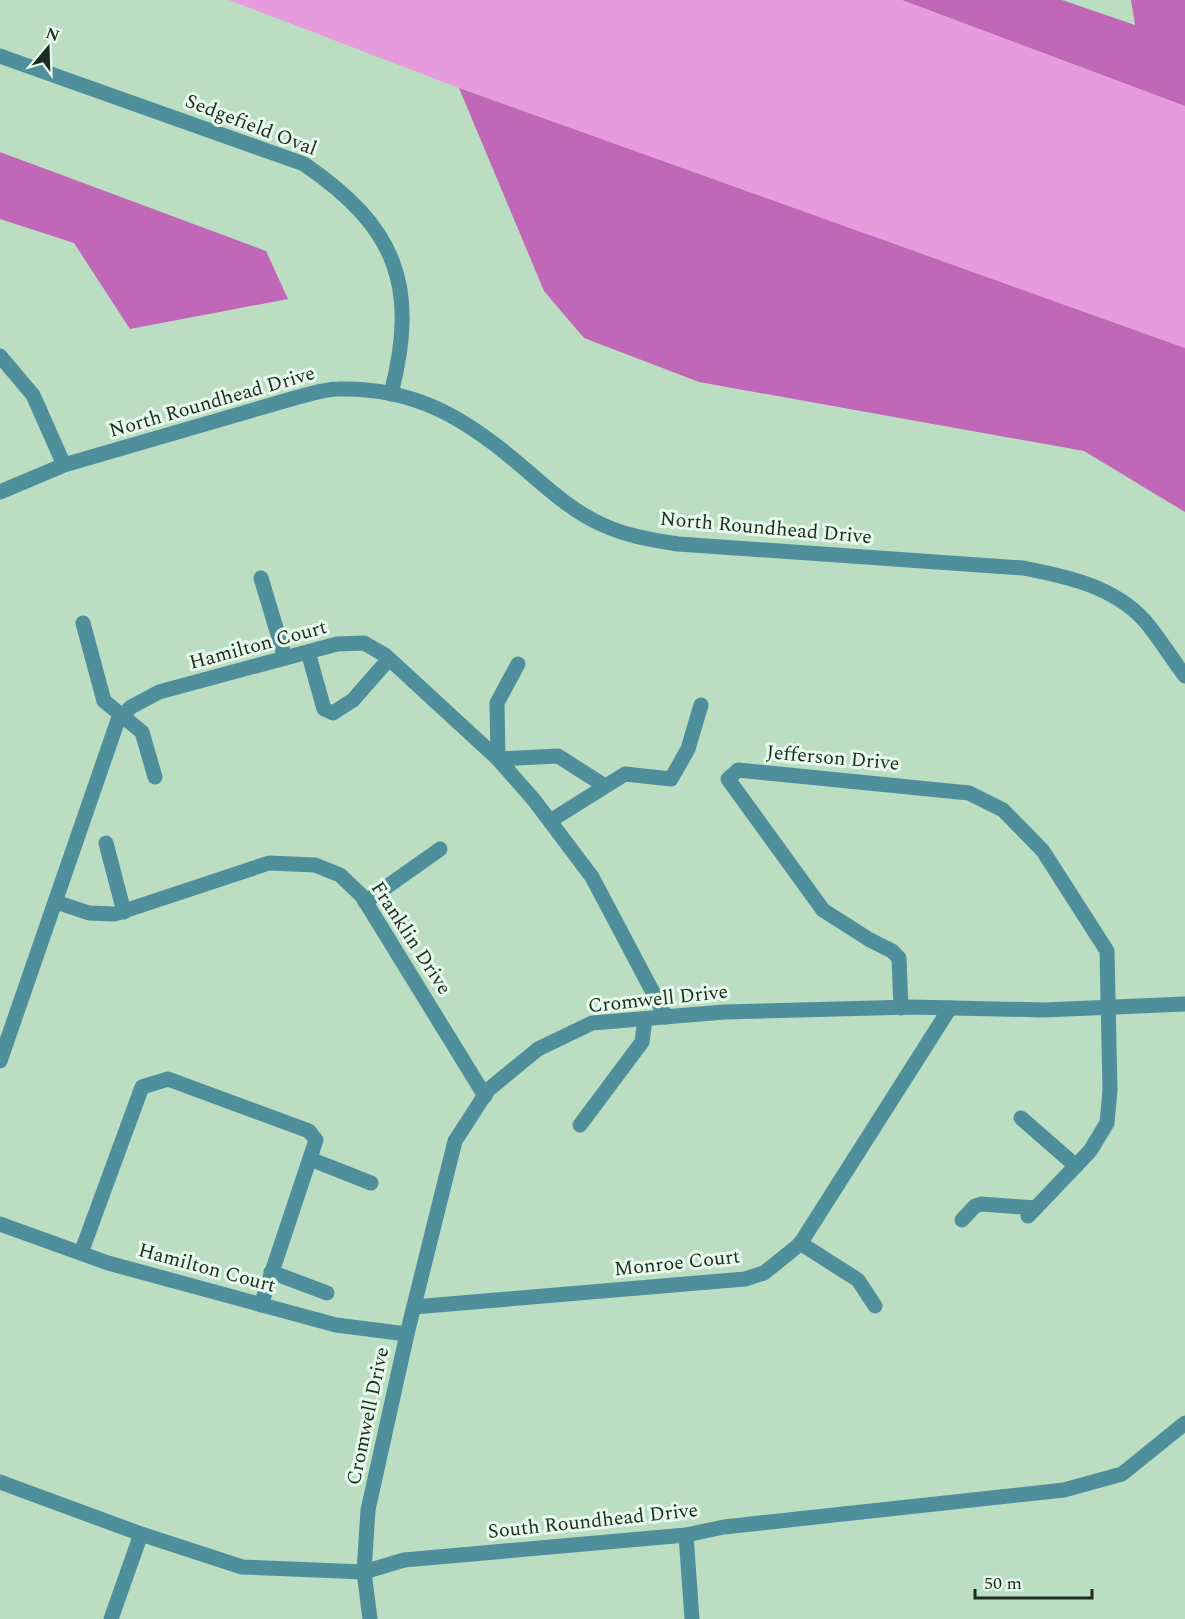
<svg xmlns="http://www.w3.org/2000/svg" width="1185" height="1619" viewBox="0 0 1185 1619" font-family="Spectral,serif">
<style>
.green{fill:#e59bdc}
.forest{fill:#c167b8}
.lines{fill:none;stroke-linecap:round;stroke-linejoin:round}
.minor{stroke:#4f8f9c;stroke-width:15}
.labels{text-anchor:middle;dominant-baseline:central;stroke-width:6;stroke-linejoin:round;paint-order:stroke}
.street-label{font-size:20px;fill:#1e2b21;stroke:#e7f9eb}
</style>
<rect width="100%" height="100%" fill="#bbddc2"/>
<path class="green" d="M229 0H902L1185 106V348L459 88Z"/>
<g class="forest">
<path d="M902 0H1062L1135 25 1131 0H1185V106Z"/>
<path d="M459 88 1185 348V512L1084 451 699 382 584 338 544 291Z"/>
<path d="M0 152 266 251 288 299 130 329 74 243 0 219Z"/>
</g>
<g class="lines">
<g class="minor">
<path d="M0 56 304 164C396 227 419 285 391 394"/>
<path d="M0 356 33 395 64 465"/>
<path d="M0 492 64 465 298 397C311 394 325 389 338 389 413 387 464 417 519 464 545 486 571 511 603 525 627 536 652 540 678 544L1023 568C1065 576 1113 586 1144 620 1159 637 1171 658 1185 676"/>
<path d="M261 578 285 658"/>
<path d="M83 623 104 701 142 732 155 777"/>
<path d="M308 652 324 709 333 713 353 700 389 659"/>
<path d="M518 664 497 703 498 759 558 756 605 786"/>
<path d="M550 821 625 774 671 779 688 749 701 705"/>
<path d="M106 843 124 912"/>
<path d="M56 902 89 913 115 914 269 863 315 865 340 875 362 896 485 1096"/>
<path d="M365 902 440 849"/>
<path d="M901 1008 899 958 892 951 870 940 823 910 728 779 738 770 969 793 1003 810 1043 851 1107 951 1110 1090 1107 1123 1090 1151 1028 1216"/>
<path d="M0 1061 118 720 131 707 159 692 337 644 364 643 385 655 498 759 534 800 592 877 666 1017"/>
<path d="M1021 1118 1076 1166"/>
<path d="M580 1125 642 1042 645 1019"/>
<path d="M310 1159 371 1183"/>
<path d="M962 1220 975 1206 981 1204 1036 1208"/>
<path d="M0 1224 108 1263 336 1325 407 1334"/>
<path d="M800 1243 858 1280 875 1306"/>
<path d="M81 1253 142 1087 168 1079 309 1131 316 1140 261 1305"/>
<path d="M271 1272 327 1293"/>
<path d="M414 1307 745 1279 764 1273 800 1244 950 1008"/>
<path d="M0 1482 141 1534 242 1567 364 1572 404 1560 686 1535 724 1527 1064 1490 1122 1474 1185 1423"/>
<path d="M686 1535 692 1619"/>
<path d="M111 1619 141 1534"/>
<path d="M370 1619 364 1572 368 1510 407 1334 455 1141 488 1090 538 1049 592 1023 724 1012 912 1007 1044 1010 1185 1004"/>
</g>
</g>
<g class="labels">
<g class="street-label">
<text transform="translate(251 125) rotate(21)">Sedgefield Oval</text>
<text transform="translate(212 402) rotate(-16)">North Roundhead Drive</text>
<text transform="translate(766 528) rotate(5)">North Roundhead Drive</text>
<text transform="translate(258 645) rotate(-15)">Hamilton Court</text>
<text transform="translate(833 758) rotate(5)">Jefferson Drive</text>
<text transform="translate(411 938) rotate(57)">Franklin Drive</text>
<text transform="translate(658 999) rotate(-6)">Cromwell Drive</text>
<text transform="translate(677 1263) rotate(-6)">Monroe Court</text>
<text transform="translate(207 1268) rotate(15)">Hamilton Court</text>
<text transform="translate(368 1416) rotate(-78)">Cromwell Drive</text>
<text transform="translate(593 1521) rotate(-6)">South Roundhead Drive</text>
</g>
</g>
<g transform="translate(48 48) rotate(19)" stroke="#e7f9eb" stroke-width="4.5" paint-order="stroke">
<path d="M0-4.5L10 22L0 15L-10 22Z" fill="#1e2b21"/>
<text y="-9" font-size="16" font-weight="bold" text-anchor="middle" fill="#1e2b21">N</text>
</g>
<path d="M975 1589v9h117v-9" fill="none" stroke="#1e2b21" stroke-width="3"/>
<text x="984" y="1589" font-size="18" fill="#1e2b21" stroke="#e7f9eb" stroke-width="4.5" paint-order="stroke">50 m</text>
</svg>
